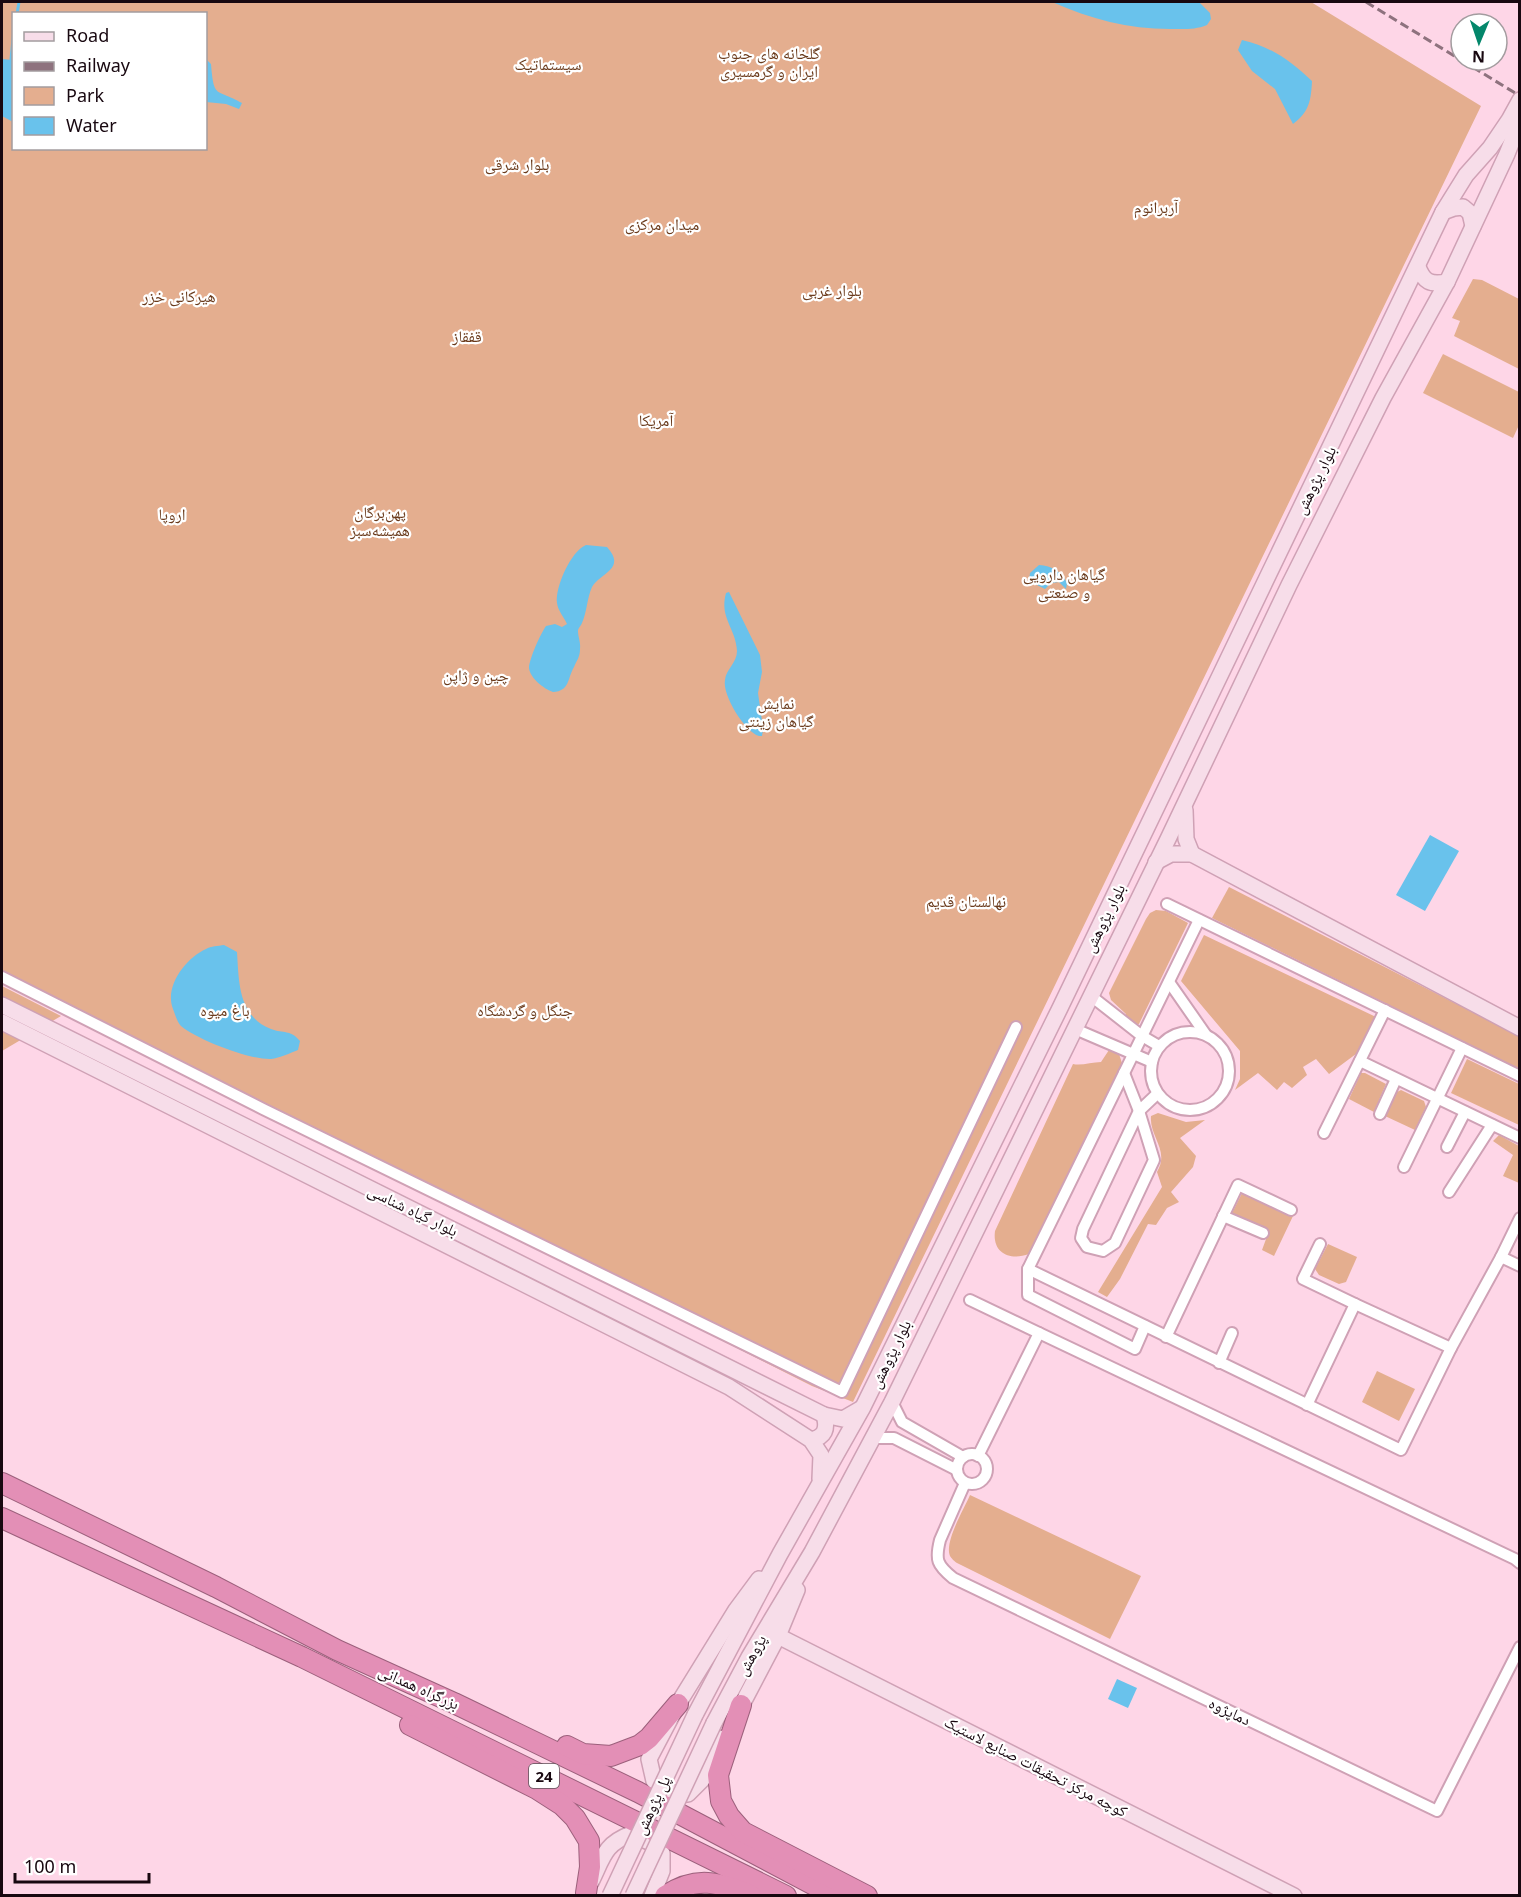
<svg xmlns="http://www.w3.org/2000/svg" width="1521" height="1897" font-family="'Noto Sans','Noto Naskh Arabic',sans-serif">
	<rect width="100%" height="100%" fill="#fed6e7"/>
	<g fill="#e4ae8f" fill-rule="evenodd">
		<path d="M2,2H1311L1481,106L853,1402L812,1386L2,978ZM14,14H206V148H14Z"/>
		<polygon points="1473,279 1482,280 1519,299 1519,369 1454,336 1460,321 1452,318"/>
		<polygon points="1443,354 1519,392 1519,425 1513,438 1423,393"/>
		<polygon points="1229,887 1519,1036 1519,1069 1212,918"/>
		<polygon points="1156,910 1166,911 1188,923 1139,1024 1135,1026 1124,1019 1126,1014 1111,1000 1109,993 1146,919 1150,913"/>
		<polygon points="1204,935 1376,1017 1360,1051 1329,1074 1316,1059 1303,1067 1307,1075 1292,1088 1284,1082 1277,1090 1258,1073 1235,1090 1240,1079 1240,1051 1181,981"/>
		<polygon points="2,986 61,1016 2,1051"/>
		<path d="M1109,1050L1119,1054L1122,1063L1036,1241L1029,1254C1010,1261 992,1253 995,1231L1073,1064C1081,1066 1092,1062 1101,1062Z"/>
		<polygon points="1467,1059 1519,1084 1519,1125 1451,1093"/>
		<polygon points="1361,1073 1365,1073 1386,1084 1374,1112 1349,1099"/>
		<polygon points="1401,1090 1424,1101 1426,1107 1415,1130 1385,1116 1397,1092"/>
		<path d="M1158,1113L1186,1122L1205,1120L1180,1138L1196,1156L1193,1167L1171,1192L1179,1202L1167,1208L1156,1225L1148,1224L1120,1279L1107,1297L1098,1292L1162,1187L1157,1172C1170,1150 1149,1137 1151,1116Z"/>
		<polygon points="1499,1135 1519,1146 1519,1183 1503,1176 1513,1155 1493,1141"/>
		<polygon points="1242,1193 1293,1216 1274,1256 1262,1250 1269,1231 1232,1213"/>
		<polygon points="1328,1244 1357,1257 1346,1282 1339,1284 1319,1275 1315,1269"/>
		<polygon points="1377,1371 1415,1389 1399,1421 1362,1402"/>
		<path d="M970,1495L1141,1576L1110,1639L957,1563C955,1562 951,1558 950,1556C944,1542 964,1509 970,1495Z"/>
	</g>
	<g fill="#69c2ec">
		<path d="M1052,2H1199L1210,13L1211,19L1207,25C1195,30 1183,29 1170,29C1128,29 1091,19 1052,2Z"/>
		<path d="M1242,40C1272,47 1289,60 1312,81C1311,101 1309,112 1293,124L1275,89L1252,71L1238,50Z"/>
		<polygon points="2,59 13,60 13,122 2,116"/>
		<path d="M206,59L211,64C214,100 216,88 242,103L239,109L226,104L206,102Z"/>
		<path d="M586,545L607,547C627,569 600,573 592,587C587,598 587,612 582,623C581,626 578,628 578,631C578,637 581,643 580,649C580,657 577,660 574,667C567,679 570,691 553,692C544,689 530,678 529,668C529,659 541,633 546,626L555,624L562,627L567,624C564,617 558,611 557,603C555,587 571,551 586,545Z"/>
		<path d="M1039,565C1052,566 1061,571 1067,583L1066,589L1059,582L1051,583L1045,589L1029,581L1030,573Z"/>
		<path d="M729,592L760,655L762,672L758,693L762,721L758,724L763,730L762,736H759C745,732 722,695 725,680C726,669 737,663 737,651C736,628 719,618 726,593Z"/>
		<polygon points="1430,835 1459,851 1425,911 1396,895"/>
		<path d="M224,945L237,952C239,982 238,1016 271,1029C284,1034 290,1029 300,1041L298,1050C290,1053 280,1058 271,1059C250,1060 198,1040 181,1026C177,1022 175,1014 173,1009C164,986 186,958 206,949C211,946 218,946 224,945Z"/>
		<polygon points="1117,1679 1137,1688 1128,1708 1108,1699"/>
	</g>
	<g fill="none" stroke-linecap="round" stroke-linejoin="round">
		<g stroke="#69c2ec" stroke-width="3">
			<polyline points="17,14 19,2"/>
			<polyline points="11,59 14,30"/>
		</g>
		<g stroke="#cfa1b5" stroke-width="14">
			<g id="street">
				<polyline points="1167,904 1520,1076"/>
				<polyline points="1199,920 1028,1269 1401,1450 1451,1348 1501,1257 1520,1266"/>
				<polyline points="2,977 263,1109 842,1392 1016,1027"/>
				<polyline points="1169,982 1206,1035"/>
				<polyline points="1091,996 1142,1036 1159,1046"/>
				<polyline points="1075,1029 1152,1062"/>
				<circle cx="1190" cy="1071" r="39"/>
				<polyline points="1360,1061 1520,1138"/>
				<polyline points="1124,1073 1139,1111 1157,1094"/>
				<polygon points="1139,1111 1154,1160 1115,1243 1103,1251 1087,1247 1081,1238 1083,1229"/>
				<polyline points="1380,1114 1396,1079"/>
				<polyline points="1324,1133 1385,1010"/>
				<polyline points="1447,1147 1465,1112"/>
				<polyline points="1404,1167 1462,1048"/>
				<polyline points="1449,1192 1492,1125"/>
				<polyline points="1223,1216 1263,1233"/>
				<polyline points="1501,1257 1520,1218"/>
				<polyline points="1028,1269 1028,1295 1135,1349 1145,1326"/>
				<polyline points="970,1300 1039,1333"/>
				<polyline points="1355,1304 1451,1348"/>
				<polyline points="1166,1337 1238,1185 1291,1210"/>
				<polyline points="1219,1363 1232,1333"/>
				<polyline points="892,1402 902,1422 963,1457"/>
				<polyline points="1307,1405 1355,1304 1303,1279 1320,1244"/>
				<polyline points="874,1438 894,1438 957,1470"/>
				<circle cx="972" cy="1469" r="15"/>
				<polyline points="978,1456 1039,1333 1515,1559 1520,1563"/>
				<path d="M965,1483L940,1540C935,1560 937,1565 953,1578L1437,1811L1520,1647"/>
			</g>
		</g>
		<g stroke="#cfa1b5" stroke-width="18">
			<g id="secondary">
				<polyline points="1443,212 1454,208 1463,207 1470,213 1473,226"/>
				<path d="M1418,267C1424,282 1430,285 1447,282"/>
				<polyline points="1185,810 1186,839 1192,854"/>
				<polyline points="1156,862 1171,854 1192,854 1520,1028"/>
				<polyline points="2,1005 824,1415 843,1419 862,1408"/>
				<polyline points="2,1022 729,1387 811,1440 821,1455 820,1479"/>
				<path d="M811,1440C825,1437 828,1429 824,1415"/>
				<polyline points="778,1636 1294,1896"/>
				<polyline points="737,1714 778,1636 797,1590"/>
				<polyline points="695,1715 780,1554 863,1407 1060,1008 1443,212 1466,175 1490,148 1509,120 1520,100"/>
				<polyline points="714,1723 749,1657 812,1552 892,1402 1168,839 1289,585 1383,398 1447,282 1507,154 1520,121"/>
				<polyline points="723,1738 702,1780 688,1794 674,1794 654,1781 649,1759 678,1704 736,1610 759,1579"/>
				<path d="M591,1882C603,1858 604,1844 631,1834L651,1843L662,1853V1871L652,1896"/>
			</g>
		</g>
		<g stroke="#9c607c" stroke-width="22">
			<g id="highway">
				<polyline points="2,1483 216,1587 337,1650 454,1703 638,1792 835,1896"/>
				<polyline points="2,1518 302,1657 786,1896"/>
				<polyline points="741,1705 718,1775 721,1801 729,1816 743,1832 867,1896"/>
				<polyline points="410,1725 537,1789 562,1805 575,1818 589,1841 590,1867 586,1893"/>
				<polyline points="567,1746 583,1754 611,1756 640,1745 649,1738 678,1704"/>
				<path d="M665,1896C697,1875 718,1882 752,1896"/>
			</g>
		</g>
		<use href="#street" stroke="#fff" stroke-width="10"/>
		<use href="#secondary" stroke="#f7dde9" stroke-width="15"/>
		<use href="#highway" stroke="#e38fb6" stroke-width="20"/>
		<g stroke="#8e727e" stroke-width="3" stroke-dasharray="9 4.5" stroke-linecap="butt">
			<polyline points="1366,2 1461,60"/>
			<polyline points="1461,60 1520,96"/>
		</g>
		<g stroke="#cfa1b5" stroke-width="18" stroke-linecap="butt">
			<g id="secondary-bridge">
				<polyline points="610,1896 695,1715"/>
				<polyline points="633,1896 714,1723"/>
			</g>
		</g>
		<use href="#secondary-bridge" stroke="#f7dde9" stroke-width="15"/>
	</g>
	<g text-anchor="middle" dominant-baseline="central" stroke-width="4.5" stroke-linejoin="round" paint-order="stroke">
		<rect fill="#fff" stroke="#5d5258" stroke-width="1.5" x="529" y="1764" width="30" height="24" rx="4.5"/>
		<g font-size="15" font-weight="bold" fill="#180810">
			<text x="544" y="1776">24</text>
		</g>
		<g font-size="16" fill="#6a3a1b" stroke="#fff">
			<text x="769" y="53">گلخانه های جنوب<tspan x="769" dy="18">ایران و گرمسیری</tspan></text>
			<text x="548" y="64">سیستماتیک</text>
			<text x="517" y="164">بلوار شرقی</text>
			<text x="1156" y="207">آربرانوم</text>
			<text x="662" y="224">میدان مرکزی</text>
			<text x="832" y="290">بلوار غربی</text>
			<text x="179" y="296">هیرکانی خزر</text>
			<text x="467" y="336">قفقاز</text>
			<text x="656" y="420">آمریکا</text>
			<text x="380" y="512">پهن‌برگان<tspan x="380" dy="18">همیشه‌سبز</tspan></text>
			<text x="172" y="514">اروپا</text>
			<text x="1064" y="574">گیاهان دارویی<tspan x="1064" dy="18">و صنعتی</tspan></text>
			<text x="476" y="675">چین و ژاپن</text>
			<text x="776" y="703">نمایش<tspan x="776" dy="18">گیاهان زینتی</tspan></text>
			<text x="966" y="901">نهالستان قدیم</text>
			<text x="225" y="1010">باغ میوه</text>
			<text x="525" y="1010">جنگل و گردشگاه</text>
		</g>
		<g font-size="16" fill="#180810" stroke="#fff">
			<text transform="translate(1315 480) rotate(-64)">بلوار پژوهش</text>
			<text transform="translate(1104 918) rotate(-64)">بلوار پژوهش</text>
			<text transform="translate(413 1210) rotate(26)">بلوار گیاه شناسی</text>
			<text transform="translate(890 1354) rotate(-64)">بلوار پژوهش</text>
			<text transform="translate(751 1655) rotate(-61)">پژوهش</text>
			<text transform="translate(419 1687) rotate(24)">بزرگراه همدانی</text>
			<text transform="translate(1230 1711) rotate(26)">دماپژوه</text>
			<text transform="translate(1036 1766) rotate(27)">کوچه مرکز تحقیقات صنایع لاستیک</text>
			<text transform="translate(652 1805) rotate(-65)">پل پژوهش</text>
		</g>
	</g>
	<rect width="1521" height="1897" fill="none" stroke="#180810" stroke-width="6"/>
	<rect x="12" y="12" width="195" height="138" fill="#ffffff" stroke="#a39c9f" stroke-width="1.5"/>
	<rect x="24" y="32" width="30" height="9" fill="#f7dde9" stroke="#a39c9f" stroke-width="1.5"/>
	<text x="66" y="42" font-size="18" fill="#180810">Road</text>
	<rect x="24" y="62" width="30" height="9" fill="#8e727e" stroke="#a39c9f" stroke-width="1.5"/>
	<text x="66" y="72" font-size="18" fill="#180810">Railway</text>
	<rect x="24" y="87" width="30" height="18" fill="#e4ae8f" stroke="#a39c9f" stroke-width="1.5"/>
	<text x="66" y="102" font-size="18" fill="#180810">Park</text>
	<rect x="24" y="117" width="30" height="18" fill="#69c2ec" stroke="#a39c9f" stroke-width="1.5"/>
	<text x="66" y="132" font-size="18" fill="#180810">Water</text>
	<g transform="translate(1479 42) rotate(182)"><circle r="28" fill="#ffffff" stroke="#a39c9f" stroke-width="1.5"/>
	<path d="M0-4.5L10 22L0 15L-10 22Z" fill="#04876b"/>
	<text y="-9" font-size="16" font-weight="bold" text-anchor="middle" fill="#180810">N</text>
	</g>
	<path d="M15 1873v9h134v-9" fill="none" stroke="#180810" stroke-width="3"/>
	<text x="24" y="1873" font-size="18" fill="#180810" stroke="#ffffff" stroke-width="4.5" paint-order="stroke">100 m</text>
</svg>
